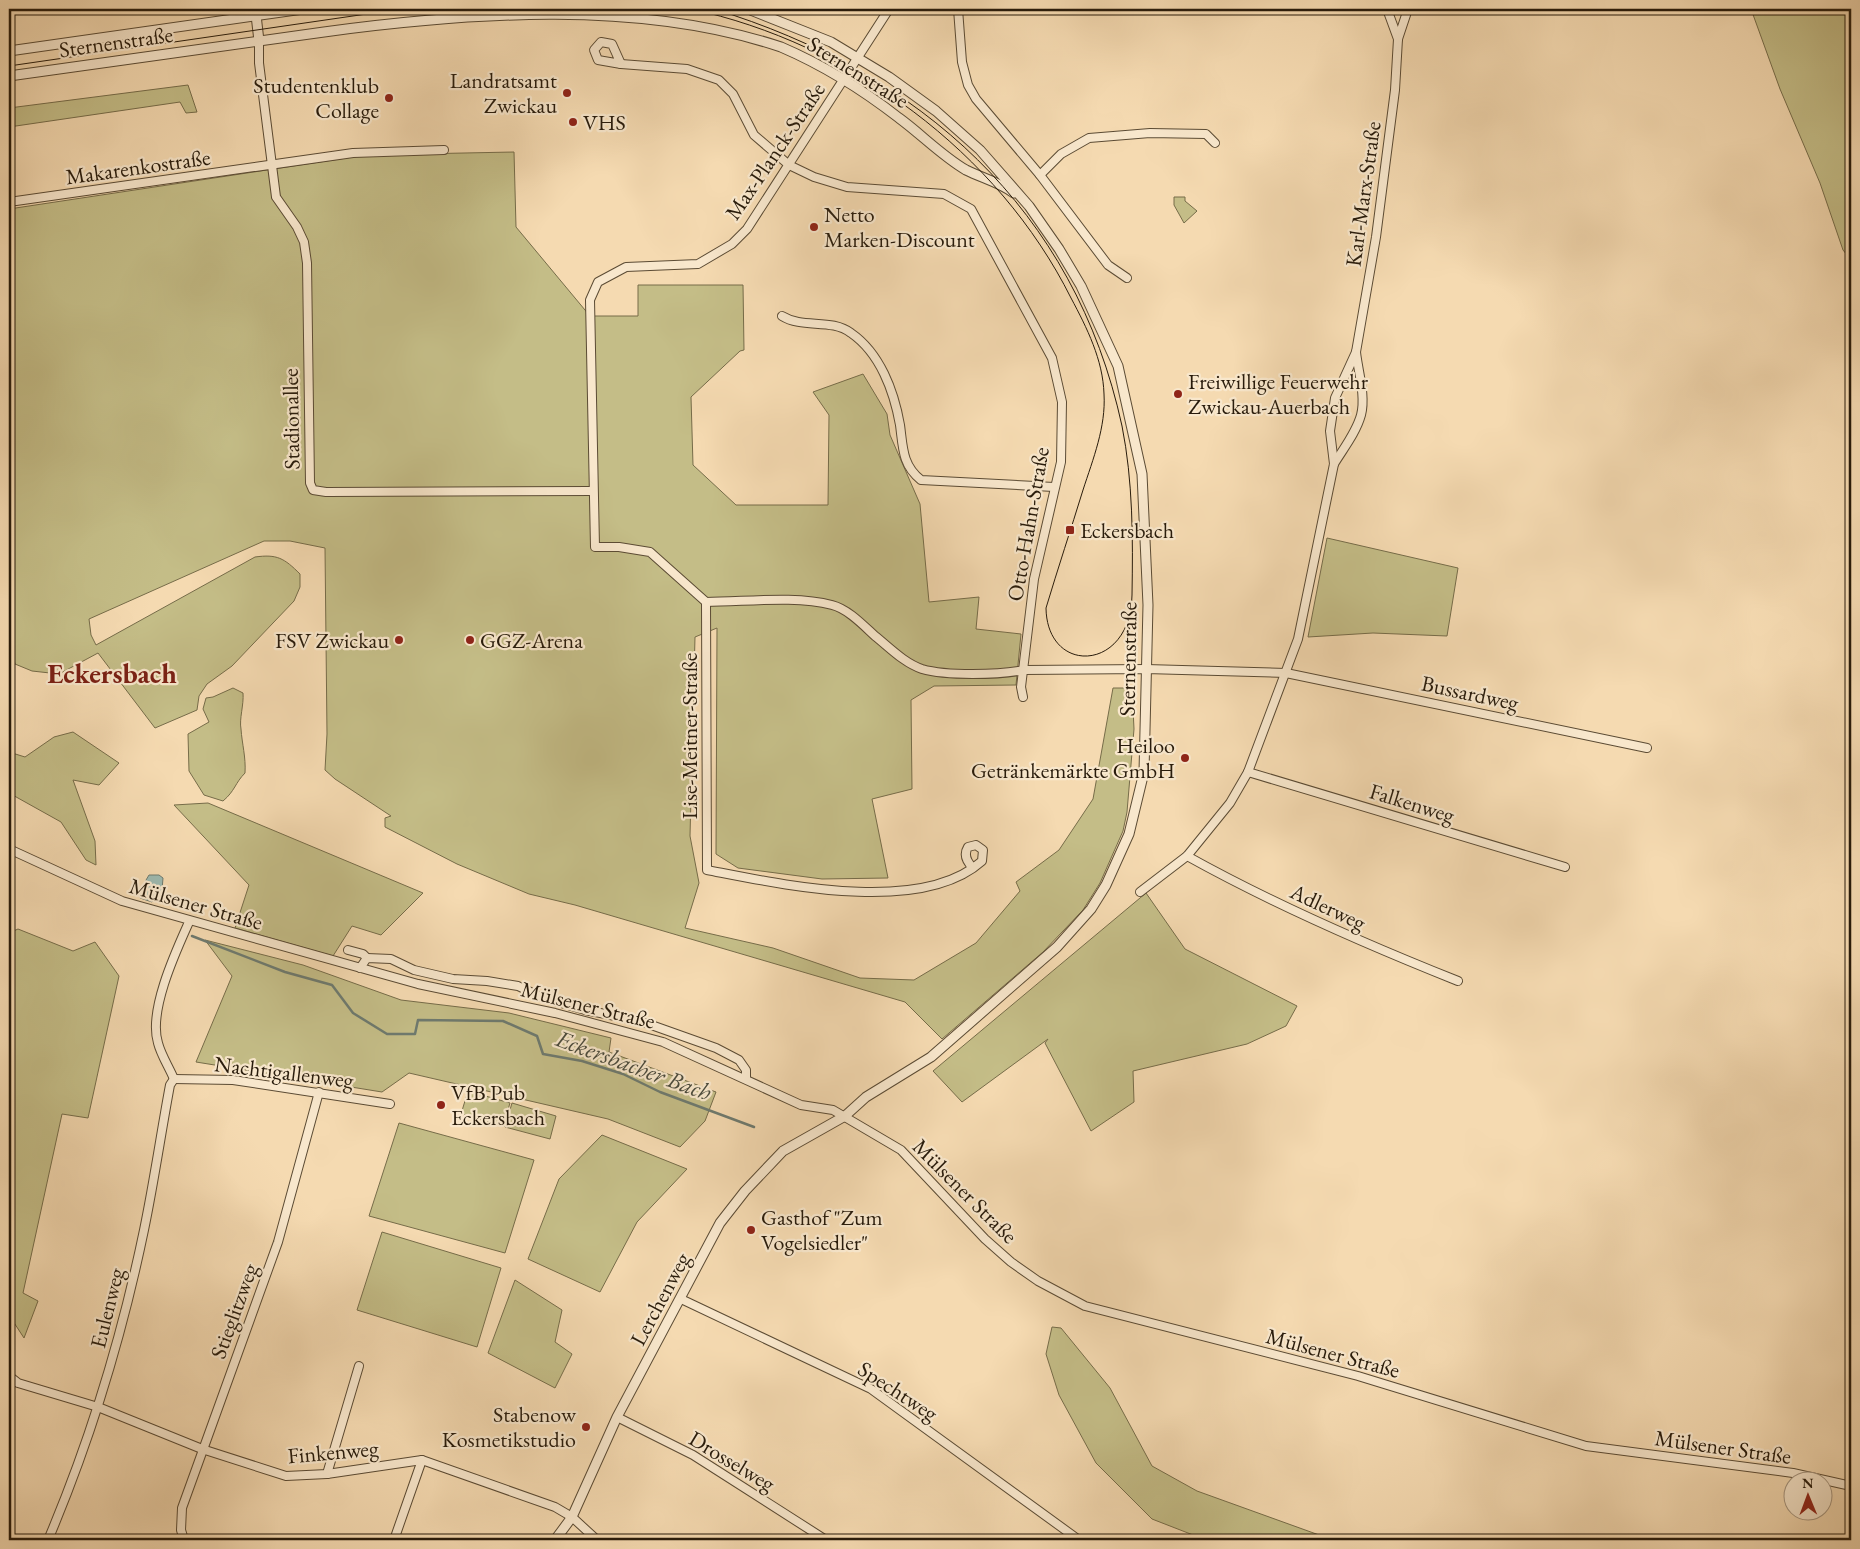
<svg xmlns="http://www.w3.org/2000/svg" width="1860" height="1549" font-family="'EB Garamond',serif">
	<rect width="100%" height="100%" fill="#f5dab1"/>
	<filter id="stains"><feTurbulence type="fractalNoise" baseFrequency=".004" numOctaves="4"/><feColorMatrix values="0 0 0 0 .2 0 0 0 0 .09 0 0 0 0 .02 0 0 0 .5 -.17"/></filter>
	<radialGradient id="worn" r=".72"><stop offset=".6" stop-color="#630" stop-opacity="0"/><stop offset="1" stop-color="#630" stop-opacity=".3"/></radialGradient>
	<g fill="#c4bd87" stroke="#766c49">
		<polygon points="1751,9 1851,9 1851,260 1843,250 1820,183 1780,89"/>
		<polygon points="188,85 197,112 186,113 180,102 9,127 9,108"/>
		<path d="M514,152L516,227L590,316H638V285H743L744,350L740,351L691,397L693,465L736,505H828L829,415L813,392L863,374L887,414L890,435L920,504L929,602L979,597L976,629L1021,634L1016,685L934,686L911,700L912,789L872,799L888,878L822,879L738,868L716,854L717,628L695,637L690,836L699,883L685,928L773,948L860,978L914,980L976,943L1020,891L1016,882L1059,850L1093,799L1113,688H1132L1134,729L1127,812L1123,831L1100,883L1083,910L1043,952L942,1039L905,1002L575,905L529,894L457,864L385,827V818L391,816L335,779L325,770L327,734L325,548L290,541H264L89,619L91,635L96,645L255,557C277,554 284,558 300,574V587L294,601L232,666L207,684L199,696L197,710L155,728L98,653L59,674L32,671L15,664L9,638V209L366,155Z"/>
		<polygon points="1174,197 1185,197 1185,201 1197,211 1184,223 1174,205"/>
		<polygon points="1327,538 1458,568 1447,636 1373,633 1308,637"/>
		<path d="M233,688L243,693C244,705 239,719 241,729C242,744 246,757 245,773C235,783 235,791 223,801L204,795L189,771L188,734L209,722L203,709L206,698L213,697Z"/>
		<polygon points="73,732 119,763 99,785 73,780 95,841 96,865 86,860 61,822 9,793 9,752 25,757 54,737"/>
		<polygon points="208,803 423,893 381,935 352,926 333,956 235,928 249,885 174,805"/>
		<polygon points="1146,893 1185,949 1297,1006 1286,1026 1247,1044 1133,1071 1134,1102 1091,1131 1045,1043 1048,1039 962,1102 933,1071"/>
		<polygon points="18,929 73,951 95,942 119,976 88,1118 62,1114 23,1293 38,1301 24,1338 9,1315 9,933"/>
		<polygon points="205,940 303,965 401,1000 509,1013 611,1038 609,1052 716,1092 705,1121 680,1147 608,1119 409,1073 382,1092 196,1062 232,976"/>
		<polygon points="468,1091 510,1103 503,1126 461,1114"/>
		<polygon points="512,1103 556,1116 550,1139 505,1127"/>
		<polygon points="399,1123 534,1160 505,1253 369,1216"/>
		<polygon points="602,1135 687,1169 637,1222 600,1292 528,1259 559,1179"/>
		<polygon points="382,1232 501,1268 477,1347 357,1310"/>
		<polygon points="515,1280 562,1310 555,1342 572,1354 555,1388 488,1353"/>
		<polygon points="1052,1327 1061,1328 1110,1388 1152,1466 1197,1491 1333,1540 1206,1540 1152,1519 1096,1463 1059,1395 1046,1354"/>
	</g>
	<polygon fill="#9dbab1" stroke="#6e7a6f" points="149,875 159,875 163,878 162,890 152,902 140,898 139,892"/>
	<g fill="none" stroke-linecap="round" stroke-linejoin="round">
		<g stroke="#6e7a6f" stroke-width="2.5">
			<polyline points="1844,9 1851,21"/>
			<polyline points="192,936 285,972 332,985 353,1013 387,1034 415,1034 418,1020 503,1021 537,1036 543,1054 582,1061 623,1074 660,1092 754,1127"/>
		</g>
		<g stroke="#5b4b34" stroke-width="10">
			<g id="minor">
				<path d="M889,9L747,229L732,244L698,264L626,267L598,282L590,300L595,547H619L650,552L706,602C745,602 795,595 832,605C848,609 863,625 875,636C889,647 904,663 922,669C946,676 999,675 1024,670L1146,669L1286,673L1647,748"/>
				<polyline points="958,9 962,62 968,85 976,99 1040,175 1108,265 1127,278"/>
				<polyline points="1387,9 1398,39"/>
				<polyline points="259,41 259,63 276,197 297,227 304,242 307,263 310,483 313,490 326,492 593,491"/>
				<polygon points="601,42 612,44 621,64 598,60 594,50"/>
				<polyline points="621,64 687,69 719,80 733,94 754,135 789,165 814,177 847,187 944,194 971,209 1052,358 1062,402 1061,462 1034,579 1021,687 1023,697"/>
				<polyline points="1040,175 1061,154 1089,138 1150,133 1206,134 1215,143"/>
				<polyline points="9,202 353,153 444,150"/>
				<path d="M782,316C803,329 831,318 851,333C880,353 894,391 900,425C903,447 902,465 921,480L1054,487"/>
				<path d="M1334,464C1343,449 1356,433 1361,415C1366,396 1358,371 1356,352"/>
				<path d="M706,602L707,870C780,884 921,916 982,861L983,850L976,845L968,847C963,855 967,862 973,868"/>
				<polyline points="1248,772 1565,867"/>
				<polyline points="9,849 122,901 418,984 555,1013 663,1042 801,1105 833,1110 901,1150 985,1239 1011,1262 1038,1281 1085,1306 1358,1376 1586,1446 1793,1473 1851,1486"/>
				<path d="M1187,856C1275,905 1365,944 1458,981"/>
				<polyline points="1140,892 1187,856 1230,803 1248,772 1298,639 1334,464 1330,431 1335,398 1356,352 1376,237 1395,90 1398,39 1408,9"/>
				<polyline points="348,950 363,954 367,958"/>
				<polyline points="360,968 367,958 391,959 414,970 453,979 487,981 518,986 541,997 585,1010 640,1021 716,1048 739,1060 746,1070 746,1079"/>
				<polyline points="174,1079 233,1080 390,1104"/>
				<path d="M174,1079C169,1067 161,1055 158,1043C148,1011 176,951 189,922"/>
				<polyline points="681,1299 871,1389 1079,1540"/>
				<polyline points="9,1376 18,1383 98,1407 202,1449 286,1476 327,1474 422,1460 555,1507 572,1517 597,1540"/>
				<polyline points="617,1417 693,1455 826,1540"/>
				<polyline points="327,1474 359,1366"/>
				<path d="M48,1540C90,1441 122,1336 144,1230C154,1182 161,1133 170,1085L174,1079"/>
				<polyline points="184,1540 181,1530 182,1508 278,1242 319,1092"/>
				<polyline points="394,1540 422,1460"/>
			</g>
		</g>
		<g stroke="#5b4b34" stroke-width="11">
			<g id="tertiary">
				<polyline points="256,15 259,41"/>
				<polyline points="9,51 303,9"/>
				<path d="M9,76C114,61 219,47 324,32C471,12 640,0 781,47C823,65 863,90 899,118C921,134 942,156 966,170C982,178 999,182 1014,193"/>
				<polyline points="555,1540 572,1517 617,1417 720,1223 745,1191 783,1151 845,1116 866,1097 931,1057 1057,947 1091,909 1106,885 1129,834 1144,772 1148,605 1142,474 1118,366 1081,286 1059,249 1029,206 980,150 936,111 889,77 831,42 748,9"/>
			</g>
		</g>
		<use href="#minor" stroke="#f8e7cc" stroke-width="8"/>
		<use href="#tertiary" stroke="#f8e7cc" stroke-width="9"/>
		<g stroke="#281b0b" stroke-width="1">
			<path d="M691,9C850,43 998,152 1071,298C1087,328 1103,360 1104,394C1106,427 1093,459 1083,490C1071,529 1058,568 1046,608C1047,676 1131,672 1132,595C1133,539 1133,481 1122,426C1075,209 920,72 714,9"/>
			<polyline points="9,66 401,9"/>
		</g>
	</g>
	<g fill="#8f2418" stroke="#f8e7cc" stroke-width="2">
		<circle cx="567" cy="93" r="5"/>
		<circle cx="389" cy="98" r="5"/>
		<circle cx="573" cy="122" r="5"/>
		<circle cx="814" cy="227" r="5"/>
		<circle cx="1178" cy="394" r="5"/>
		<rect x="1065" y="525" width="10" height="10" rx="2.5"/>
		<circle cx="399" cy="640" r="5"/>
		<circle cx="470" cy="640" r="5"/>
		<circle cx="1185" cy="758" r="5"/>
		<circle cx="441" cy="1105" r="5"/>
		<circle cx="751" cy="1230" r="5"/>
		<circle cx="586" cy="1427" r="5"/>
	</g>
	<g text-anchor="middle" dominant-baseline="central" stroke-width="4.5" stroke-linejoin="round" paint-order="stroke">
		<g font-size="22" fill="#281b0b" stroke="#f8e7cc">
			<text transform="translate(116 42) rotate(-8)">Sternenstraße</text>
			<text transform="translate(858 72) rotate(32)">Sternenstraße</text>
			<text transform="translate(775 151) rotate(-56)">Max-Planck-Straße</text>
			<text transform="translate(138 167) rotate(-8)">Makarenkostraße</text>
			<text transform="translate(1363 194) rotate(-82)">Karl-Marx-Straße</text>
			<text transform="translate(291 419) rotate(-91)">Stadionallee</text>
			<text transform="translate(1028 524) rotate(-80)">Otto-Hahn-Straße</text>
			<text transform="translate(1128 659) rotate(-89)">Sternenstraße</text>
			<text transform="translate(1470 693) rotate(12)">Bussardweg</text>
			<text transform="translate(689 736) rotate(-90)">Lise-Meitner-Straße</text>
			<text transform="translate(1412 803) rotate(17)">Falkenweg</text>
			<text transform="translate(196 904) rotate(16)">Mülsener Straße</text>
			<text transform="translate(1328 907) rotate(25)">Adlerweg</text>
			<text transform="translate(588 1005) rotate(14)">Mülsener Straße</text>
			<text transform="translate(284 1072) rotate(7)">Nachtigallenweg</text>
			<text transform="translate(965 1191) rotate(45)">Mülsener Straße</text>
			<text transform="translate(660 1299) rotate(-62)">Lerchenweg</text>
			<text transform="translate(107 1308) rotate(-76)">Eulenweg</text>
			<text transform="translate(234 1311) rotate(-70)">Stieglitzweg</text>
			<text transform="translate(1333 1353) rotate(15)">Mülsener Straße</text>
			<text transform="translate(898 1391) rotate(33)">Spechtweg</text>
			<text transform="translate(1723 1447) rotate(8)">Mülsener Straße</text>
			<text transform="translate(333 1452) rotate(-5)">Finkenweg</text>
			<text transform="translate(732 1461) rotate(31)">Drosselweg</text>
		</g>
		<g font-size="22" fill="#281b0b" stroke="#f8e7cc" text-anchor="start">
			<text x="557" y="80" text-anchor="end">Landratsamt<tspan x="557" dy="25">Zwickau</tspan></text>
			<text x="379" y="85" text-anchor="end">Studentenklub<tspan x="379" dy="25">Collage</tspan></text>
			<text x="583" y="122">VHS</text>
			<text x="824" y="214">Netto<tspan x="824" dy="25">Marken-Discount</tspan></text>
			<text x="1188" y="381">Freiwillige Feuerwehr<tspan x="1188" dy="25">Zwickau-Auerbach</tspan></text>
			<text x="1080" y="530">Eckersbach</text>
			<text x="389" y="640" text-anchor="end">FSV Zwickau</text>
			<text x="480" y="640">GGZ-Arena</text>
			<text x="1175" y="745" text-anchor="end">Heiloo<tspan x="1175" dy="25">Getränkemärkte GmbH</tspan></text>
			<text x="451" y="1092">VfB Pub<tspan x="451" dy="25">Eckersbach</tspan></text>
			<text x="761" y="1217">Gasthof "Zum<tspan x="761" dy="25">Vogelsiedler"</tspan></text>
			<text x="576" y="1414" text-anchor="end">Stabenow<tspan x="576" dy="25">Kosmetikstudio</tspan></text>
		</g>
		<g font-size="24" font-style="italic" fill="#4b4b3d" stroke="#f8e7cc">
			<text transform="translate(634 1065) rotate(20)">Eckersbacher Bach</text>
		</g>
		<g font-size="28" font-weight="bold" fill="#7a1f14" stroke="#f8e7cc">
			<text x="112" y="673">Eckersbach</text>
		</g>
	</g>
	<rect width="1860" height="1549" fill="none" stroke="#f5dab1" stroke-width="30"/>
	<rect x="10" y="10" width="1840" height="1529" fill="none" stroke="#281b0b" stroke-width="2.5"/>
	<rect x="15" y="15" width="1830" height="1519" fill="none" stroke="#281b0b"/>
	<g transform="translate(1808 1496) rotate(359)"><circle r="24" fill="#f8e7cc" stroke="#a5957f"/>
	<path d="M0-4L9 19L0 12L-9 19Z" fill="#8f2418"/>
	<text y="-8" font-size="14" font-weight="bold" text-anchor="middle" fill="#281b0b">N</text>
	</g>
	<rect width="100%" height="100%" filter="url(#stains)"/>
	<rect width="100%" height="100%" fill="url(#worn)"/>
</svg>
